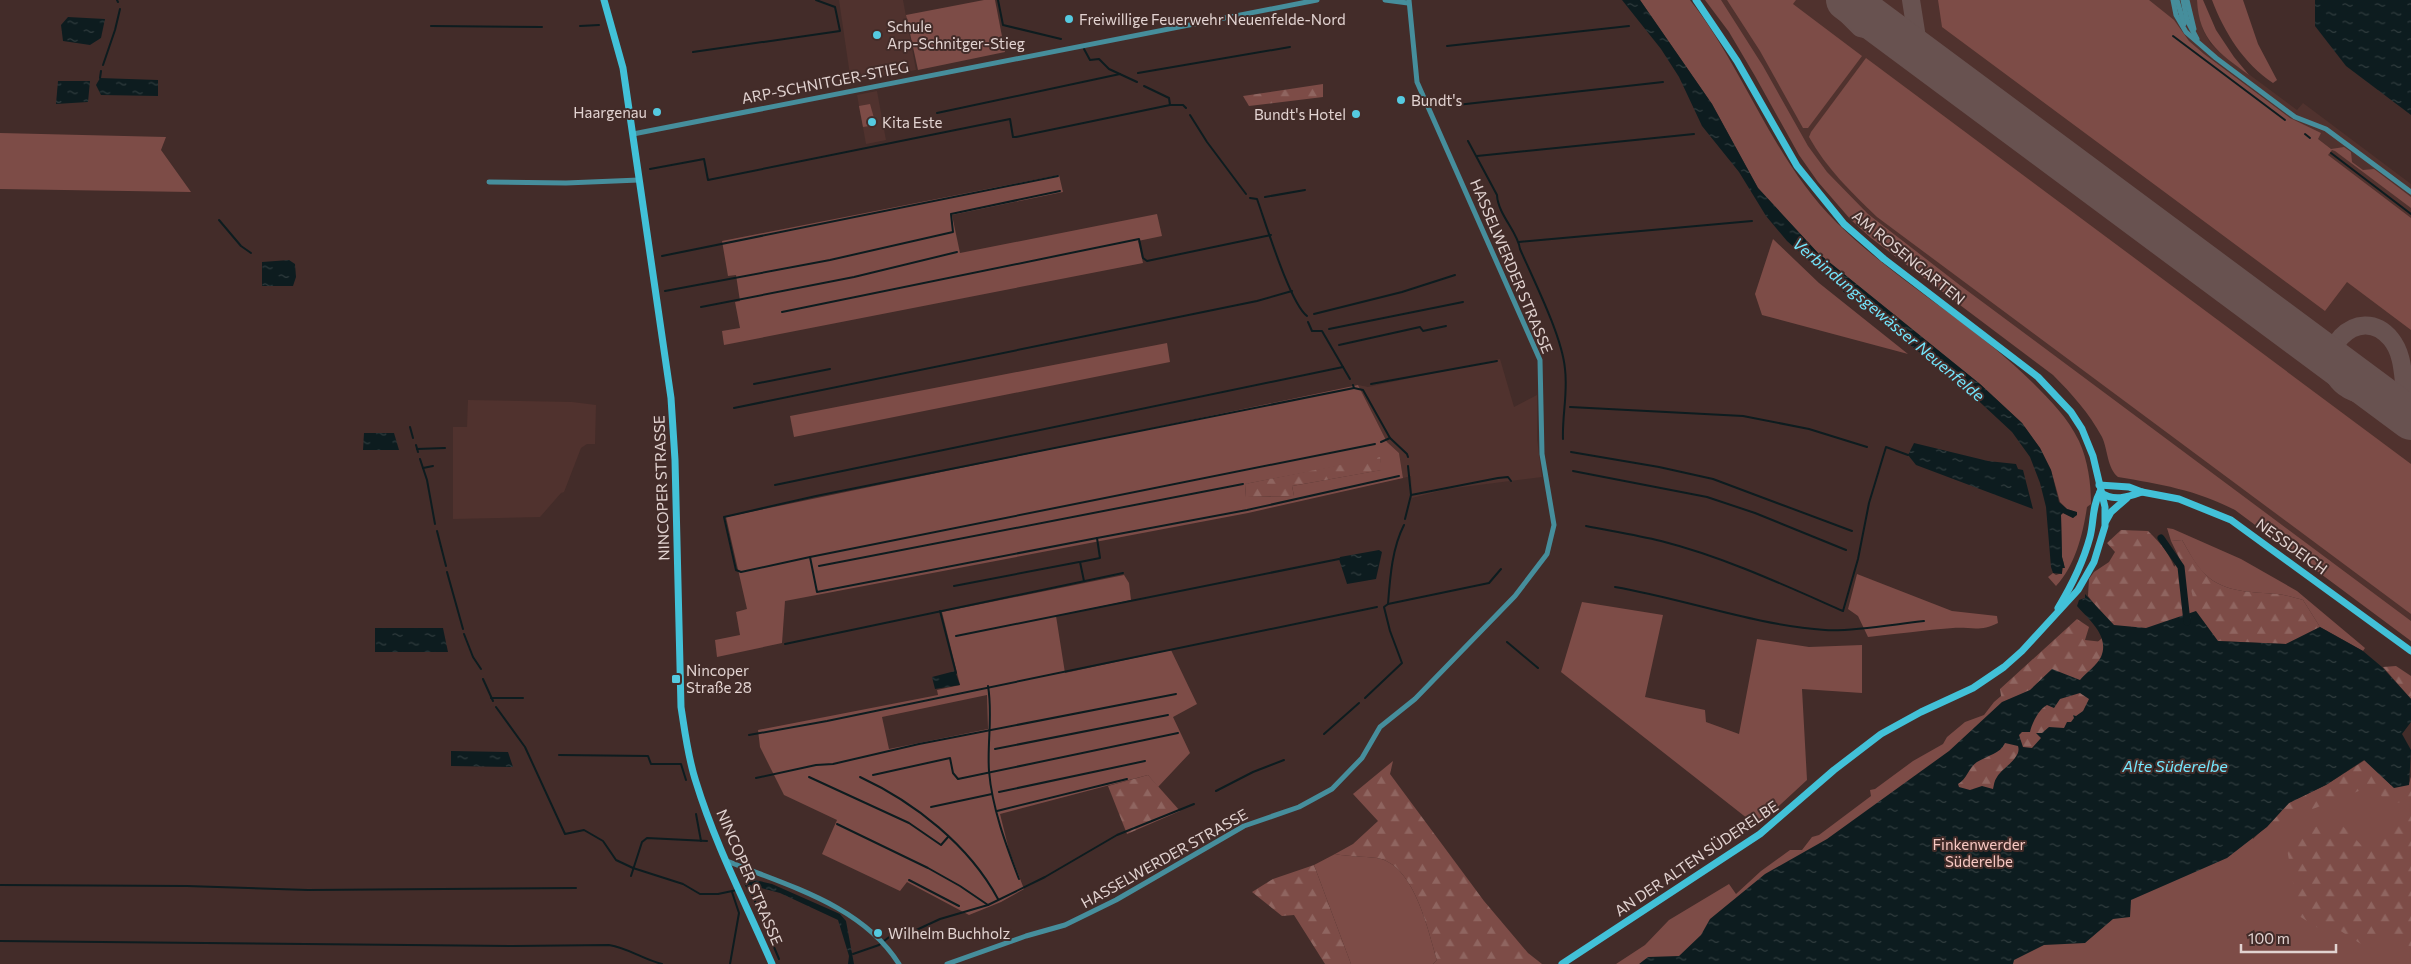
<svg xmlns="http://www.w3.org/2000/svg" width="2411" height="964" font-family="Commissioner,sans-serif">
	<defs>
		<pattern id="forest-firs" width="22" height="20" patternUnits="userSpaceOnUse" patternTransform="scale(1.25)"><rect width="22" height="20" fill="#7d4c47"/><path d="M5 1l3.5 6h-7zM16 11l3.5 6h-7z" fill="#8f6560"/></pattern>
		<pattern id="water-ripples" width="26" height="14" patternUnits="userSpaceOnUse" patternTransform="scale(1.25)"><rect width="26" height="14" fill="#0d1c1f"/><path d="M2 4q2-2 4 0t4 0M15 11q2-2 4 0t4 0" fill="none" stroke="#303c3e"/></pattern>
	</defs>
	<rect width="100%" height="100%" fill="#432c29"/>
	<g fill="#50322e">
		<polygon points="839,0 903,0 916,70 851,82"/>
		<polygon points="1713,0 2197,0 2203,30 2211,44 2223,55 2297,110 2303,103 2411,184 2411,625 1880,230 1830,181"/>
		<polygon points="877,91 886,140 866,144 857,95"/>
		<polygon points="1500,359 1514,407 1537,395 1537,439 1542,477 1447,489 1412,498 1411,476 1403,478 1399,453 1387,442 1358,385 1368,387"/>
		<polygon points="468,400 572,402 596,405 595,444 587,444 581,448 564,492 561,493 540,517 453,519 453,427 467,427"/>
	</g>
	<g fill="#7d4c47" fill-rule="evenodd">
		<polygon points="984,0 995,0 1005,52 918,70 906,15"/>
		<path d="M1640,0H1690C1745,70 1773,160 1837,223C1897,282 1973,323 2033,383C2051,401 2068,418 2079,441C2088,461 2091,483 2091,504L2087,507C2083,534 2075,566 2056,586L2048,577L2053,573L2056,575L2062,573L2064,564L2062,557L2061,514L2063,513L2073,518L2076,512L2067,509L2060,502L2051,470L2040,448L2022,423L1980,384L1818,253L1758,188L1712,104Z"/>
		<path d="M1705,0H1721L1763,66L1808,146L1827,172L1868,214L1961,286L2411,621V641L2235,510C2197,490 2159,484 2118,477C2107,468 2108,450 2102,437C2089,413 2072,394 2053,375L1871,238L1851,220L1818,182L1799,155L1755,76L1729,32Z"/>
		<polygon points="1727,0 1796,0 1793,4 1862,56 1808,128 1803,128 1760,51"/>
		<polygon points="1938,0 2149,0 2174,20 2189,41 2204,54 2290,118 2321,133 2318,139 2331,149 2344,147 2351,152 2352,162 2363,170 2374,169 2411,197 2411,208 2335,151 2332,150 2328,155 2411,218 2411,330 2347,282 2325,311 1942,27"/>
		<path d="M2197,0H2203L2216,30L2234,57L2249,75C2219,53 2199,40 2197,0Z"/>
		<path d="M2212,0H2243L2258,44L2277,80L2273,83C2244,64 2224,32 2212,0Z"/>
		<path d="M1866,58L2411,464V614L1877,217C1852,193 1826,168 1809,137L1811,132Z"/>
		<polygon points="870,104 876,125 863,127 859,106"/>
		<polygon points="0,133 166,137 161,150 191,192 0,189"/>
		<polygon points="1059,175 1063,192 952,215 960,253 1157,214 1162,236 1138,241 1143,263 724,345 722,331 740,328 735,302 740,301 736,275 728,276 722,241"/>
		<polygon points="1773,239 1819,283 1908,354 1762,315 1755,294"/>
		<polygon points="1167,343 1170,362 794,437 790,416"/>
		<path d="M1358,385L1387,442L1399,453L1403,478L1248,513L785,601L782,643L717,657L715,640L740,635L736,612L747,609L726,517ZM1380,458L1381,470L1292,486L1294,496L1246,497L1245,484Z"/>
		<path d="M2167,528L2173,529L2241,559L2297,591L2365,648L2363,651L2320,627L2303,600C2295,598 2286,595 2277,594C2253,592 2225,593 2206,575C2196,566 2189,552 2182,540L2171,541Z"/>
		<polygon points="2187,550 2253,839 2289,803 2326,785 2409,785 2411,777 2411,964 1616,964 1645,945 1669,920 1729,884 1736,894 1761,871 1790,850 1802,850 1812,837 1819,835 1871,796 1870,790 1875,789 1913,761 1943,744 1947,737 1965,722 1984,715 1994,702 2008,690 2083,655 2157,589"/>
		<path d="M1857,574L1952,611L1997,616L1998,623C1980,632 1972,627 1953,628C1925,630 1897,634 1868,637L1858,616L1848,609Z"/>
		<path d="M1124,575L1129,583L1131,600L1056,616L1065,673L1171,650L1197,704L1173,717L1190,753L1158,787L1148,775L1000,814L1009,850L1024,889L1001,902L969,915L907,882L900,891L822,854L837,820L784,795L760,747L758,730L938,695L937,690L960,685L942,612ZM987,695L988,729L889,749L882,717Z"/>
		<polygon points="1582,602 1663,615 1645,697 1705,710 1706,722 1739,734 1757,639 1809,647 1862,645 1862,693 1802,689 1807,780 1757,826 1561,672"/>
		<path d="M1335,854C1350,857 1363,856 1377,858C1414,864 1428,930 1437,960L1433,964H1351L1314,865Z"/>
	</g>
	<g fill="url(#forest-firs)">
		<polygon points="1323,84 1323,97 1249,106 1243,96"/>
		<polygon points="1380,457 1382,470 1292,486 1294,496 1246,497 1245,484"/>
		<path d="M2121,530L2148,531C2178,559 2179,578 2184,616C2164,622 2135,636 2114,626C2104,621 2095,604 2088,596L2089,579L2094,572L2109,562L2115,552L2107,543Z"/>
		<path d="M2182,540C2189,552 2196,565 2206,575C2225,593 2253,592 2277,594C2286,595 2295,598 2303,600L2320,627L2286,644L2217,641L2196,611L2188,576L2171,541Z"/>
		<polygon points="2077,619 2089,627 2085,640 2103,642 2101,657 2079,680 2052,669 2030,690 2002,702 2000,689"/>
		<polygon points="2396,666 2411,676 2411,699 2383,667"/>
		<path d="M2080,693L2089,698C2083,714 2071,715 2064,728L2049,727L2042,733H2037L2041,738L2032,748L2023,747L2019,735L2030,730L2035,722L2037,713L2047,705L2054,708L2060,699Z"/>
		<path d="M2005,742L2018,746C2022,758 2003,767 1997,777C1994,781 1994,785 1993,789C1983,788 1968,793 1959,787L1958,784C1967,779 1969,768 1976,763C1987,756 1999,754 2005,742Z"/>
		<polygon points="2365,760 2394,788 2409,785 2411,777 2411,802 2386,803 2374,785 2267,827 2289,803 2326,785"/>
		<path d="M1393,761L1390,774L1484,901L1528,953L1542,964H1433L1437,960C1428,930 1414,864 1377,858C1363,856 1350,857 1335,854L1353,844L1378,821L1353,794Z"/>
		<polygon points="1148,775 1180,811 1127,834 1108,786"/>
		<polygon points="2411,803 2411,947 2390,935 2361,944 2339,930 2318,928 2299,916 2287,849 2305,829 2339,822 2364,848"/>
		<polygon points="1314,865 1351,964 1325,964 1294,915 1282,916 1252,892 1273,879"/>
	</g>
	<g fill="url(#water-ripples)" fill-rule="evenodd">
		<polygon points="1622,0 1640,0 1712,104 1758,188 1818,253 1980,384 2022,423 2040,448 2051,470 2059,502 2067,509 2077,512 2077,515 2073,518 2063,513 2061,515 2062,557 2065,568 2062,568 2062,574 2053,573 2051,567 2046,507 2040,483 2030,457 2012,432 1969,392 1846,294 1787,241 1766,216 1739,172 1702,126 1679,77 1661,49"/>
		<polygon points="2315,0 2411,0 2411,115 2346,66 2315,26"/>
		<polygon points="68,17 105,19 101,38 90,45 63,41 61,25"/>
		<polygon points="100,78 158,80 158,96 101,95 96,85"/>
		<polygon points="58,81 90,81 88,102 56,104"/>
		<polygon points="289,260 295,264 296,277 293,286 262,286 262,262"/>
		<polygon points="364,433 394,433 399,450 363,450"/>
		<polygon points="1914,443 1988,461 2016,464 2018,469 2023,470 2033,509 1916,465 1908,455"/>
		<polygon points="1379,550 1382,552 1376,579 1347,584 1339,559 1340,557"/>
		<path d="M2085,594L2114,625L2146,628L2196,611L2218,641L2286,644L2320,627L2363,651L2382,667L2411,699V722L2402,734L2411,750L2409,785L2394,788L2364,760L2326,785L2289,803L2267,827L2227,858L2131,900L2130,917L2113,919L2085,943L2044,945L2014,960L2013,964H1639L1648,957L1679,956L1701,935L1710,919L1765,874L1827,839L1949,751L2002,702L2030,690L2052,669L2080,680C2086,673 2097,665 2101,657C2110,636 2089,620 2077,606L2079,600L2085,598ZM2080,693L2089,699L2083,711L2076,716L2073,715L2074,718L2071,722H2067L2064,728L2049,727L2042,733H2036L2041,738L2032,748L2023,747L2019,735L2022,732H2030C2032,723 2039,709 2047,705L2054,708L2060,699ZM2005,743L2018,746C2022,758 2003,767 1997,777C1994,781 1994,785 1993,789L1982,786L1970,790L1959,787L1958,784C1967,779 1969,767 1977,762C1988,755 2000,754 2005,743Z"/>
		<polygon points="375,628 443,628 448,652 375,652"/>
		<polygon points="955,671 960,685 935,689 932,677"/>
		<polygon points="451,751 508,752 513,767 451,766"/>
		<polygon points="755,880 772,884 840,914 846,921 854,964 848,964 849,956 838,920 780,893 757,887 747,890 744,883"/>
	</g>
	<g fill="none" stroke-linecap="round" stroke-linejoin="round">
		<g stroke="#0d1c1f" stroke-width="2">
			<polyline points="117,0 118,2"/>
			<polyline points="998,0 1003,25 1061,39"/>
			<polyline points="431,26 542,27"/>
			<polyline points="580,26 599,25"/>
			<polyline points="2173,36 2285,120"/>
			<polyline points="1447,46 1629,26"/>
			<polyline points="1084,49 1090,60 1099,59 1109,69 1137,82"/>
			<polyline points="693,52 840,31 835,7 816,0"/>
			<polyline points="103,65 115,30 120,9"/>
			<polyline points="1138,73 1290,47"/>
			<polyline points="100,78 101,71"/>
			<polyline points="1144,86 1169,98 1170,105"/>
			<polyline points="1457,105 1663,82"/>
			<polyline points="937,113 1120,74"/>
			<polyline points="1190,115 1207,142 1246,194"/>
			<polyline points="2305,134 2310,138"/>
			<path d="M1468,141L1497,195C1498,215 1518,232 1520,249C1534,281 1562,336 1565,369C1568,393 1562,416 1563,439"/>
			<polyline points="2331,153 2411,214"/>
			<polyline points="1477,156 1694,134"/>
			<polyline points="650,169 704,159 708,180 1010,119 1013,137 1016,137 1170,105 1183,105 1186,108"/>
			<polyline points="1265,197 1305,190"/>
			<path d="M1250,198L1257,199C1266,224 1290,303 1307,316"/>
			<polyline points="219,220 241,246 251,253"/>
			<polyline points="1519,242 1752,221"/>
			<polyline points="662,256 1058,176"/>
			<polyline points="665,291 830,260 953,232 951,214 1060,191"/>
			<polyline points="701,307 854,277 957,252"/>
			<polyline points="782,312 1139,239 1143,258 1147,261 1271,235"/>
			<polyline points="1314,314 1402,292 1455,275"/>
			<polyline points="1308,322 1312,331 1322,331 1350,379"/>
			<polyline points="1329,329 1463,302"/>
			<polyline points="1339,345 1420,327 1423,331 1446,326"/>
			<polyline points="754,384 830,369"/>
			<polyline points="1371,384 1497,361"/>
			<polyline points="1353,385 1354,388 1363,390 1390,438 1407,454 1408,457"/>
			<polyline points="1570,407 1743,416 1809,429 1867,447"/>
			<polyline points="734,408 1257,301 1292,291"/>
			<polyline points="410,427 413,438"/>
			<polyline points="1381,442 1390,438"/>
			<polyline points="416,445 418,452"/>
			<polyline points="417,449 445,448"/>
			<polyline points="1571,452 1659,467 1713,479 1852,531"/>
			<polyline points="420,459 427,480 435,524"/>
			<polyline points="423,468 433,466"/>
			<polyline points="1573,471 1707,497 1755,513 1846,550"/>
			<polyline points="775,485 1343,367"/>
			<polyline points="1411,495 1498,478 1508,477 1511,481"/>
			<polyline points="1405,519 1411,495 1408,466"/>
			<path d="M1586,526C1611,531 1636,535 1661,541C1724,557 1784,585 1843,611L1858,559L1869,503L1886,447L1908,455"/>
			<polyline points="437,531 446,566"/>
			<polyline points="1097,538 817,592 810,557 741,572 736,570 724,517 816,496 1354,388"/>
			<polyline points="810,557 1375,444"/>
			<polyline points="819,566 1243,484"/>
			<polyline points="447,572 463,629"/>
			<polyline points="1084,581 1080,562 1100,558 1097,538 1247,510 1399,476"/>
			<polyline points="954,586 1079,562"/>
			<path d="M1615,587C1685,599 1754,625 1825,630C1852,632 1895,624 1924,621"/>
			<polyline points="1388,604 1489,583 1501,569"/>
			<polyline points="940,611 956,673"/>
			<polyline points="464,634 473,657 481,669"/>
			<polyline points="956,636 1339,559"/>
			<polyline points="1507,642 1538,668"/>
			<polyline points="785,644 1123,573"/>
			<polyline points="483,679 493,701"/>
			<path d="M988,686C993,715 987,743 989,771C992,808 1006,845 1019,879"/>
			<polyline points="491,698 523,698"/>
			<path d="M1365,698L1402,663L1390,631L1384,607L1388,604C1390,578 1392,548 1404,525"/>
			<polyline points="496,707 525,747 565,834 584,830 603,841 616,860 633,868 683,884 700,894 718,894 737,890"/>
			<polyline points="1324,734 1359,703"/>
			<polyline points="749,735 827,721 1377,607"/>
			<polyline points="995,749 1168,715"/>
			<polyline points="559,755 648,756 651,764 681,764 686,780"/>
			<polyline points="873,775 950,758 953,773 958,779 1178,733"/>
			<polyline points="809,777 909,823 941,845 948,837"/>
			<path d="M860,777C914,802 969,845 998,899"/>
			<polyline points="756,778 816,765 833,764 919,744 1176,694"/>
			<polyline points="1216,791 1253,772 1284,760"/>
			<polyline points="999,792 1145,761"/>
			<polyline points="931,807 992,794"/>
			<polyline points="997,811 1127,779"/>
			<polyline points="696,814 701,841"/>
			<polyline points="837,824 928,868 960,886 988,905"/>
			<polyline points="631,876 642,842 647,838 707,841"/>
			<polyline points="909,880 959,906"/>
			<polyline points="0,885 187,886 308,890 576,888"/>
			<polyline points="749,887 779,959"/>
			<path d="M0,941L513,946L609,945C628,948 643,959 662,964"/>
			<polyline points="853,954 879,945 893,934 912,932 940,919 988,905 1045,877 1117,835 1194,804"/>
			<polyline points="730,964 739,913 732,892"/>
		</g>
		<polyline stroke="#0d1c1f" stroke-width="7" points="2161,538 2181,567 2187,622"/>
		<g stroke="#685250" stroke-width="18">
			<polyline points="1841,0 1845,13 1860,28 1890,35 1927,58"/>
			<polyline points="1911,0 1917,38 1926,56"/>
			<path d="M2396,409C2390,405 2383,400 2376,398C2365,394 2354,395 2344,387C2306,357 2359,299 2391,339C2408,360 2400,390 2411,413"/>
		</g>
		<polyline stroke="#685250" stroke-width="42" points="1847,0 2411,419"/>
		<g stroke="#468e9c" stroke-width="5">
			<polyline points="1385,0 1408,3"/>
			<polyline points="2173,0 2176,15 2186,32 2216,58 2295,117 2326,129 2411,192"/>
			<polyline points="2177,0 2184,24"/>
			<polyline points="2183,0 2187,20 2197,39"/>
			<polyline points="2187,0 2194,29"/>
			<polyline points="633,134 1317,0"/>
			<polyline points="489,182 566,183 639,180"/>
			<path d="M727,861C788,886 862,905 899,964"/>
			<polyline points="947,964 1026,936 1065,925 1116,900 1244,826 1299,807 1332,789 1362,758 1380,727 1415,699 1515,596 1547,554 1554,525 1542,454 1540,360 1417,82 1409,0"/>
		</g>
		<g stroke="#42c1d8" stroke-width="7">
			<path d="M604,0L623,68L671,398L675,460L681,707C685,732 688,758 696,782C715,844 746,904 772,964"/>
			<polyline points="2099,485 2129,487 2142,492 2179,499 2231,520 2411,651"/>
			<path d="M2100,492C2113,502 2128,497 2142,492"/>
			<polyline points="2106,521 2111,512 2127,498"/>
			<path d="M2058,608C2072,585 2083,563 2090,537C2094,522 2092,506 2100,492"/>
			<polyline points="1562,964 1760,834 1834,770 1881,734 1921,712 1973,688 2004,667 2022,651 2078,590 2094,562 2105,526 2105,507 2093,456 2082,429 2071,412 2038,377 1884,259 1844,224 1797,166 1737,61 1696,0"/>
		</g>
	</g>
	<g fill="#55cae0" stroke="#432c29" stroke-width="2">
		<circle cx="1069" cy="19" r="5"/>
		<circle cx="877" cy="35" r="5"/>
		<circle cx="1401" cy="100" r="5"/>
		<circle cx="657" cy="112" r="5"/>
		<circle cx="1356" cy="114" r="5"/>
		<circle cx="872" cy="122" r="5"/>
		<rect x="671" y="674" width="10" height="10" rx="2.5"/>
		<circle cx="878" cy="933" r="5"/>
	</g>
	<g text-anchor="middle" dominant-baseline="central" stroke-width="4" stroke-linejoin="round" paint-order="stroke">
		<g font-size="15" fill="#e2d3d1" stroke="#432c29" text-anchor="start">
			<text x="1079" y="19">Freiwillige Feuerwehr Neuenfelde-Nord</text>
			<text x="887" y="26">Schule<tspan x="887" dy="17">Arp-Schnitger-Stieg</tspan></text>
			<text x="1411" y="100">Bundt's</text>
			<text x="647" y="112" text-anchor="end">Haargenau</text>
			<text x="1346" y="114" text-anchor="end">Bundt's Hotel</text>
			<text x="882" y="122">Kita Este</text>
			<text x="686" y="670">Nincoper<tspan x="686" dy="17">Straße 28</tspan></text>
			<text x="888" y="933">Wilhelm Buchholz</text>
		</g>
		<g font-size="15" fill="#e2d3d1" stroke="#432c29">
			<text transform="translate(825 82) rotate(-11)">ARP-SCHNITGER-STIEG</text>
			<text transform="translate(1909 257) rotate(39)">AM ROSENGARTEN</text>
			<text transform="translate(1512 266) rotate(67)">HASSELWERDER STRASSE</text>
			<text transform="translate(661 488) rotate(-92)">NINCOPER STRASSE</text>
			<text transform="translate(2292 546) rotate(36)">NESSDEICH</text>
			<text transform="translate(1164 858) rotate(-29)">HASSELWERDER STRASSE</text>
			<text transform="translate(1696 858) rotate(-34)">AN DER ALTEN SÜDERELBE</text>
			<text transform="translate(750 877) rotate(67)">NINCOPER STRASSE</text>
		</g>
		<g font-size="15" fill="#f7c8c2" stroke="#432c29">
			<text x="1979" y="844">Finkenwerder<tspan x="1979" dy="17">Süderelbe</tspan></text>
		</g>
		<g font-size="16" font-style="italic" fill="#74e7fe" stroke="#432c29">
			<text transform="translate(1889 319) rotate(40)">Verbindungsgewässer Neuenfelde</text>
			<text x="2175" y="765">Alte Süderelbe</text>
		</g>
	</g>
	<path d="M2241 944v8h95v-8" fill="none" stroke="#e2d3d1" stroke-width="2.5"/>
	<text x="2248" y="944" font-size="15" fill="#e2d3d1" stroke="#432c29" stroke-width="4" paint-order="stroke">100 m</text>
</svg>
